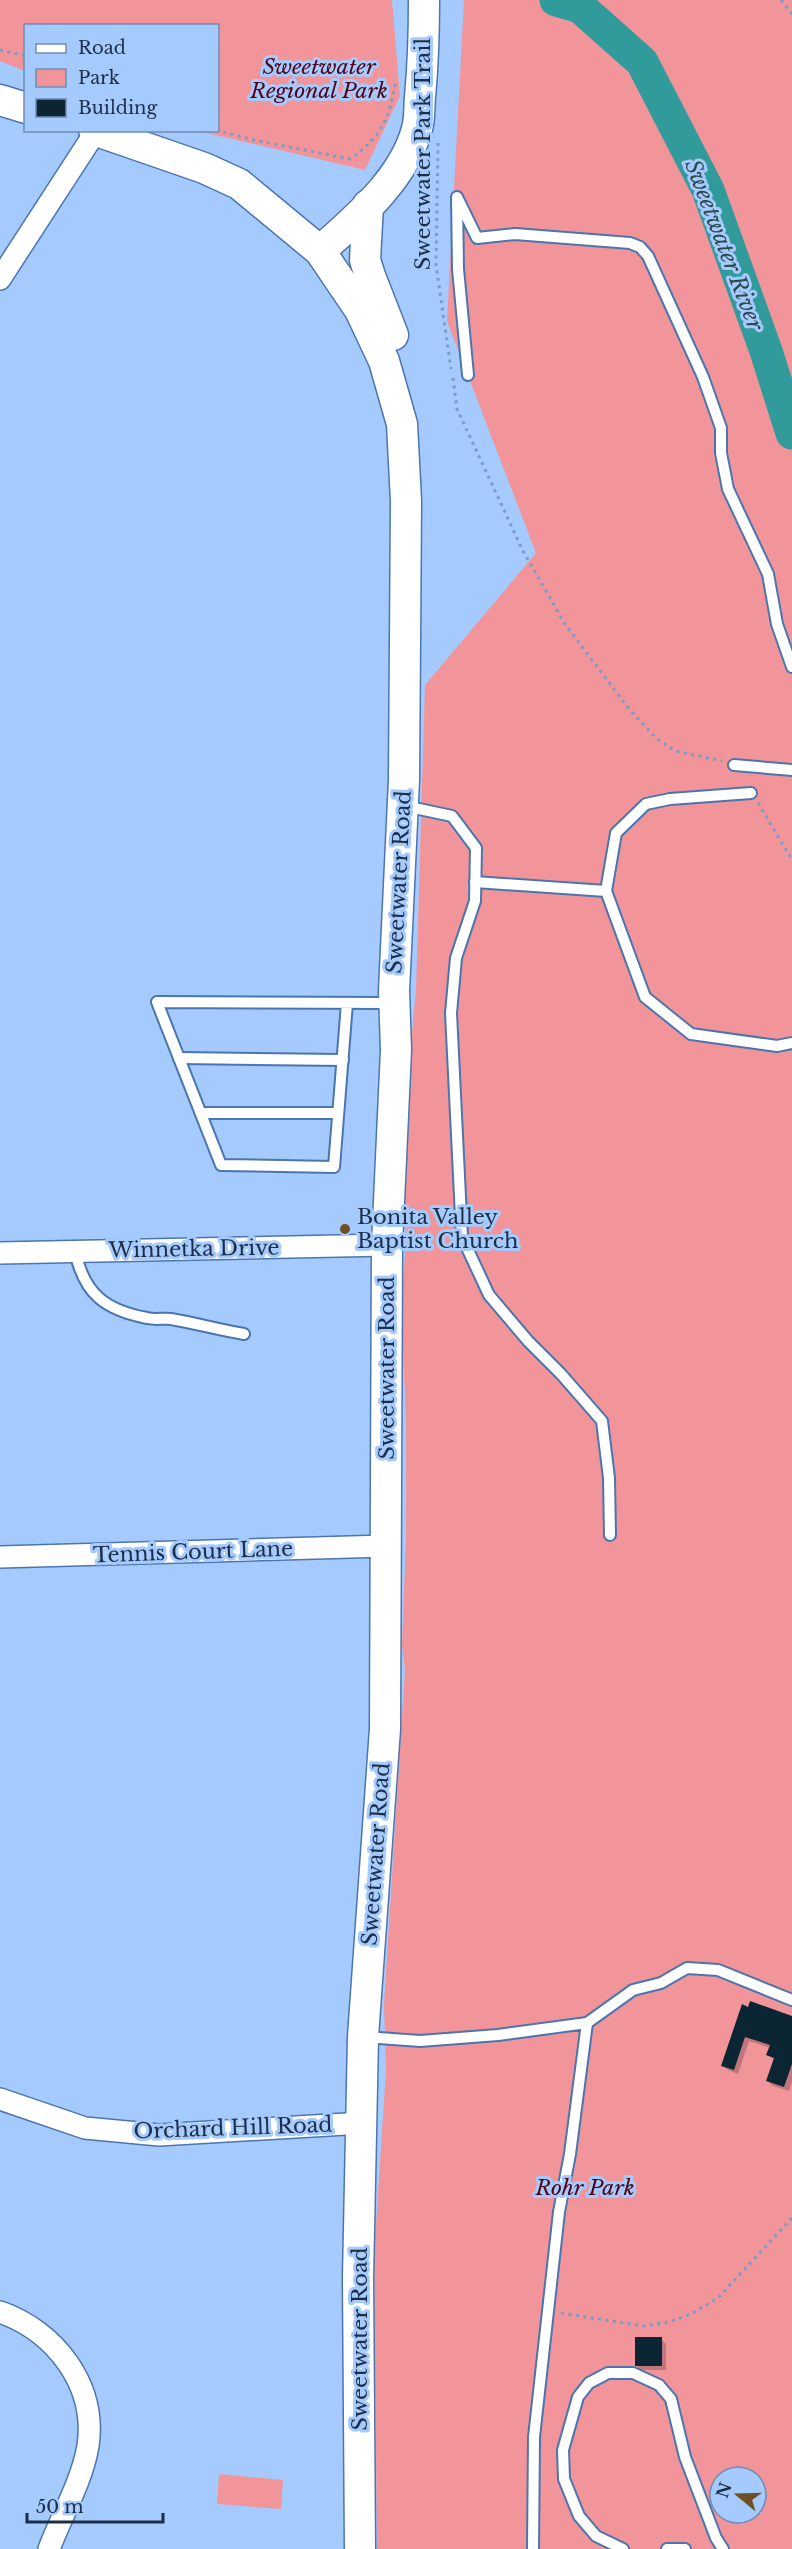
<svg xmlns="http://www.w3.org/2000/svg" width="792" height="2549" font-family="'Libre Baskerville',serif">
	<rect width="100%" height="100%" fill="#a5cafd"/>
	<g fill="#f1959a" fill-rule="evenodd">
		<polygon points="0,0 392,0 400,96 365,170 198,131 218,130 218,26 26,26 25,71 0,61"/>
		<path d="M464,0H792V2549H377L374,2256L386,2070L384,2005L405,1670L402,1645L406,1540V1418L401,1309L406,1242L404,1188L406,1098L416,989L425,685L536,553L447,321ZM720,2477H756V2513H720Z"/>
		<polygon points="219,2474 283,2480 281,2509 217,2504"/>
	</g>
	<g fill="#0003">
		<polygon points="743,2006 792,2017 792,2082 789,2091 773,2086 768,2081 775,2060 768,2055 771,2048 749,2041 738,2074 728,2070 723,2066"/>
		<polygon points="661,2339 666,2344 666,2370 641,2370 636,2365"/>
	</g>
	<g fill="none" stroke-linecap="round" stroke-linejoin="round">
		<polyline stroke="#319b9c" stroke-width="33" points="556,0 580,7 642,62 708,190 766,351 792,433"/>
	</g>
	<g fill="#0c2533">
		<polygon points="750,2001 792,2016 792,2064 784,2087 766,2081 774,2058 766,2055 770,2045 745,2037 734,2070 721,2066 742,2004 748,2007"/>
		<rect x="635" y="2337" width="27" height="29"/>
	</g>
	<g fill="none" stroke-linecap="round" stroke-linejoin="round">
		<g stroke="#4b75af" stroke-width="14">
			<g id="service">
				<polyline points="468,375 458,269 457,197 477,238 515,234 630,243 640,247 648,256 703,377 721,428 721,453 728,489 768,574 777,624 792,667"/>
				<polyline points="734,765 792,770"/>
				<polyline points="405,806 452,816 476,848 475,901 456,958 451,1013 462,1237 489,1295 528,1341 561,1374 602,1421 609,1478 610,1535"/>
				<polyline points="475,882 606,891 645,997 691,1034 777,1046 792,1043"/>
				<polyline points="606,891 616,833 646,804 670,799 751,793"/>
				<polyline points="347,1003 334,1167 221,1165 157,1002 391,1003"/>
				<polyline points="179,1058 343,1060"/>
				<polyline points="201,1113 338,1113"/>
				<path d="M75,1251C84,1294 105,1310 147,1318C155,1320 163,1318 171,1319C195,1323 219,1330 244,1334"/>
				<polyline points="587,2023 633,1990 661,1983 687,1968 718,1970 792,2000"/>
				<polyline points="365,2037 420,2041 498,2035 587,2023 570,2154 559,2212 534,2437 533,2549"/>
				<polyline points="623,2549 596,2536 579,2516 564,2479 563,2450 578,2397 589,2383 608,2373 633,2373 659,2385 671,2399 685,2457 716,2538 723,2549"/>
				<polyline points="667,2549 685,2549"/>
			</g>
		</g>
		<g stroke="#4b75af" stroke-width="24">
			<g id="minor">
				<polyline points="0,279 96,131"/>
				<polyline points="0,1253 387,1245"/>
				<polyline points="0,1557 386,1546"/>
				<polyline points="0,2099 85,2128 159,2135 363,2123"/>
				<path d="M0,2312C55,2331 97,2385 88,2446C82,2481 62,2515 49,2549"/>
			</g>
		</g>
		<g stroke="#4b75af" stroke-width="33">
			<g id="secondary">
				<polyline points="0,100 26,108"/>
				<polyline points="94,130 204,168 239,184 320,251 360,310 384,361 402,424 406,501 404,780 394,991 396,1050 387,1245 385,1729 363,2037 358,2278 360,2549"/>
				<polyline points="368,205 365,260 370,276 393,335"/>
				<path d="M320,251C357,218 404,179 417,129C420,119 419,107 420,97C423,65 424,32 424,0"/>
			</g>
		</g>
		<g stroke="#7c9bc6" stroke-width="3" stroke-dasharray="3 4.5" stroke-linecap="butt">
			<polyline points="781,0 792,14"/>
			<polyline points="0,50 26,56"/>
			<path d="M216,130L254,140L350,159C383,135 389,119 396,80"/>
			<polyline points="438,143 436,265 451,369"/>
			<polyline points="453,378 457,409 523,551 565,624 629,709 657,739 676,751 722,761"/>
			<polyline points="758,803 792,860"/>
			<polyline points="561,2313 643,2326 669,2322 691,2314 718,2298 792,2218"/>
		</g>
		<use href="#service" stroke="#fff" stroke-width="10"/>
		<use href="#minor" stroke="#fff" stroke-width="21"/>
		<use href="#secondary" stroke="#fff" stroke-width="30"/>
	</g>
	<circle fill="#6d5124" stroke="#a5cafd" stroke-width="2" cx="345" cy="1229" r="6"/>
	<g text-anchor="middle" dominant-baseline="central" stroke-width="6" stroke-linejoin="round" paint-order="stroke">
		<g font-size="21" font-style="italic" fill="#530115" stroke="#a5cafd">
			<text x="319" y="67">Sweetwater<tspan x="319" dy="24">Regional Park</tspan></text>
			<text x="585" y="2188">Rohr Park</text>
		</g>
		<g font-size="21" fill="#1d2e47" stroke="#a5cafd">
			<text transform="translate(423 154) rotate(-90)">Sweetwater Park Trail</text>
			<text transform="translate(399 882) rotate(-87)">Sweetwater Road</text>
			<text transform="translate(194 1249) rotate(-1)">Winnetka Drive</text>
			<text transform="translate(387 1368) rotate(-90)">Sweetwater Road</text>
			<text transform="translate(193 1552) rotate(-2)">Tennis Court Lane</text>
			<text transform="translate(376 1854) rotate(-86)">Sweetwater Road</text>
			<text transform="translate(233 2128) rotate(-2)">Orchard Hill Road</text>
			<text transform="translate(360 2339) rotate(-90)">Sweetwater Road</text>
		</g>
		<g font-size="21" fill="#1d2e47" stroke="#a5cafd" text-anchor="start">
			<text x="357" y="1217">Bonita Valley<tspan x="357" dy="24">Baptist Church</tspan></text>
		</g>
		<g font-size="22" font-style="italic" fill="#2b4a4b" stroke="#a5cafd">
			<text transform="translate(724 245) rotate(69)">Sweetwater River</text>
		</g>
	</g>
	<rect x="24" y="24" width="195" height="108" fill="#a5cafd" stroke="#6f8cb4" stroke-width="1.5"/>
	<rect x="36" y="44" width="30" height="9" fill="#ffffff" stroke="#6f8cb4" stroke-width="1.5"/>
	<text x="78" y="54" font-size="18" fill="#1d2e47">Road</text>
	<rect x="36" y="69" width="30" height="18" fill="#f1959a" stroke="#6f8cb4" stroke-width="1.5"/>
	<text x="78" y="84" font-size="18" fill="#1d2e47">Park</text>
	<rect x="36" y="99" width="30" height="18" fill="#0c2533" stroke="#6f8cb4" stroke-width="1.5"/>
	<text x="78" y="114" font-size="18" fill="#1d2e47">Building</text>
	<g transform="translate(738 2495) rotate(289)"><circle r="28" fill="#a5cafd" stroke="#6f8cb4" stroke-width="1.5"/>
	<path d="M0-4.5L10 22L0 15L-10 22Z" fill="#6d5124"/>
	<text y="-9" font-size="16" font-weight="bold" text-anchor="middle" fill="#1d2e47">N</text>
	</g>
	<path d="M27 2513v9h136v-9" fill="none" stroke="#1d2e47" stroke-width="3"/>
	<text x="36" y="2513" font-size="18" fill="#1d2e47" stroke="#a5cafd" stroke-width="4.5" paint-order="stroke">50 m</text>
</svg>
